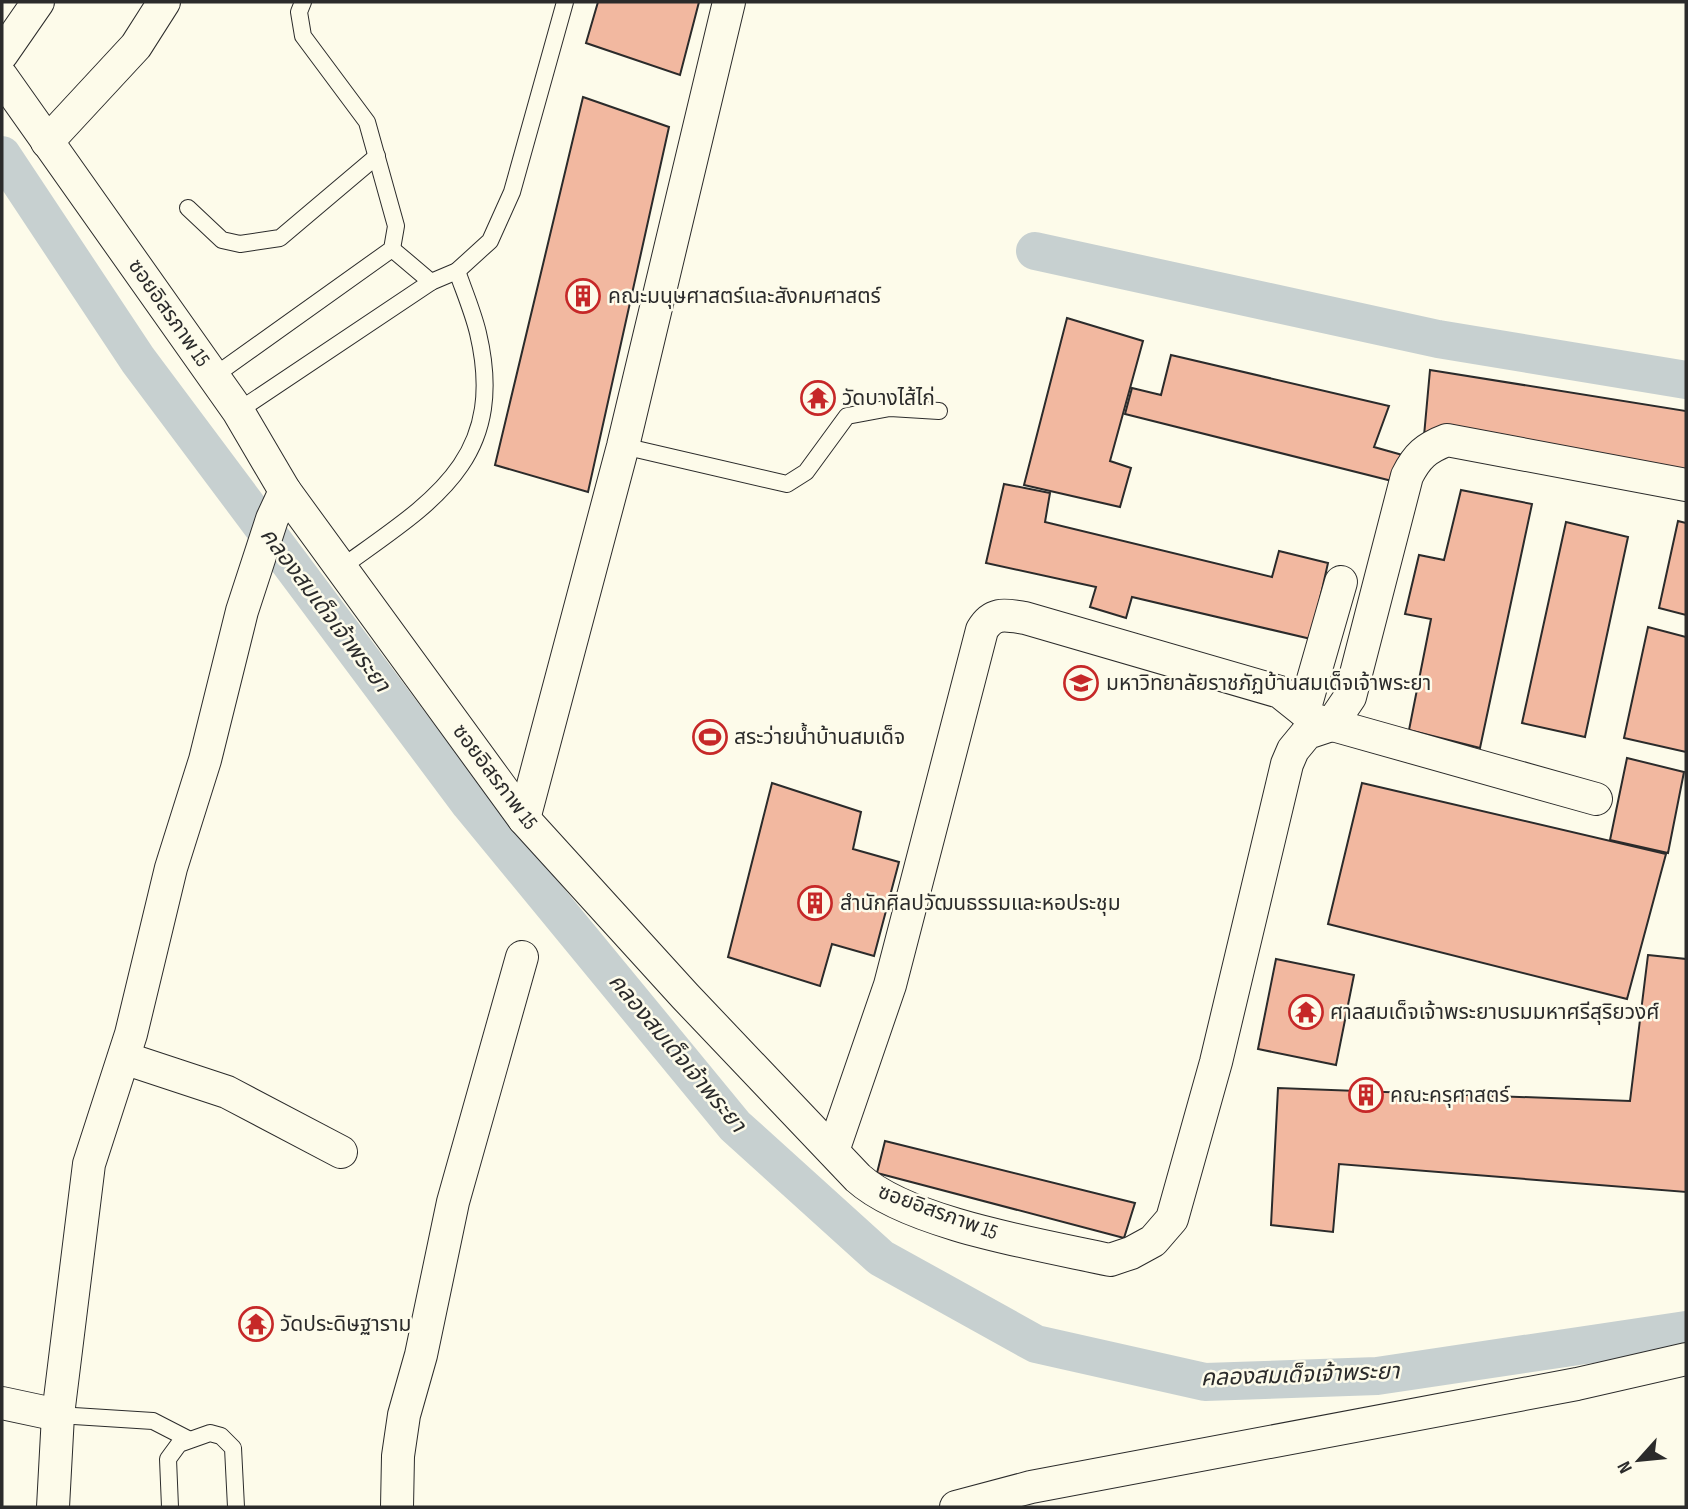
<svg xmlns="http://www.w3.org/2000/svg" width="1688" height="1509" font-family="'Sofia Sans Condensed','Noto Sans Thai',sans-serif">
	<rect width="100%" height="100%" fill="#fdfbea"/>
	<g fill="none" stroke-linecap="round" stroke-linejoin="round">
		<g stroke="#c7d0d0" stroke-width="38">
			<polyline points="2,155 138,360 470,804 735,1126 881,1258 1036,1344 1205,1382 1377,1376 1686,1330"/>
			<polyline points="1035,251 1438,339 1686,380"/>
		</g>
	</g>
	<g fill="#f2b8a0" stroke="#2b2b2b" stroke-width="2">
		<polygon points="598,2 699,2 680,75 586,43"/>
		<polygon points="583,97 669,127 588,492 495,465"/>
		<polygon points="1067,318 1143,341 1110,461 1131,468 1120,507 1024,485"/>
		<polygon points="1171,355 1389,406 1374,447 1406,456 1400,483 1125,414 1132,388 1161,395"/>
		<polygon points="1430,370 1686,411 1686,476 1424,436"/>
		<polygon points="1004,484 1050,493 1045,522 1272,577 1279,551 1328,563 1311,639 1132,597 1126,618 1090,607 1096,587 986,563"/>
		<polygon points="1461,490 1532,504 1480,748 1409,730 1431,619 1405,614 1419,555 1444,560"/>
		<polygon points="1678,521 1686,523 1686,615 1659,608"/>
		<polygon points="1566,522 1628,537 1585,737 1522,723"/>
		<polygon points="1648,627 1686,637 1686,752 1624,738"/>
		<polygon points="1627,758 1684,772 1668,853 1610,840"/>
		<polygon points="772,783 861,812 853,849 899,862 874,956 832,944 820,986 728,957"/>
		<polygon points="1362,783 1666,854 1627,999 1328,924"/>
		<polygon points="1648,955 1686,959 1686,1192 1339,1164 1333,1232 1271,1225 1278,1088 1630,1101"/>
		<polygon points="1276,959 1354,975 1336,1065 1258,1049"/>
		<polygon points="885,1141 1135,1203 1124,1238 877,1173"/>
	</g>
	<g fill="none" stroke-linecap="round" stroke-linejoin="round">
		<g stroke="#2b2b2b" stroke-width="18">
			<g id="service">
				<polyline points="188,208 222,240 240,244 280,238 377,156"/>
				<polyline points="392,249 431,282"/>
				<polyline points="214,376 392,249 396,226 367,122 303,36 299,12 303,2"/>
				<polyline points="238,411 431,282 457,271 490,241 512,192 565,2"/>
				<polyline points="623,446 787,484 806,472 847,416 890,408 939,411"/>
				<path d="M342,567C432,502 508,460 478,333C473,312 464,291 457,271"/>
				<polyline points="58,1415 153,1421 188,1439"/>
				<polyline points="170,1507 168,1459 179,1444 210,1433 221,1436 233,1448 236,1507"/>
			</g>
		</g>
		<g stroke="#2b2b2b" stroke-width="34">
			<g id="minor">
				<polyline points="2,54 38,2"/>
				<path d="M2,77L238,411L285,491L524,819L685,996L858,1178C909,1224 1042,1245 1110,1260L1131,1253L1153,1241L1172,1219L1216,1062L1287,764L1293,750L1307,733L1331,725L1350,697L1407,476C1417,456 1426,448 1447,440L1686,485"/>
				<polyline points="47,142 136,46 164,2"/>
				<polyline points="1304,711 1341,582"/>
				<polyline points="524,819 623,446 729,2"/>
				<polyline points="124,1058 227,1092 341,1152"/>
				<path d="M833,1151L890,985L982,630C993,611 1006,615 1025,618L1280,692L1315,720L1596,799"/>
				<polyline points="2,1403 58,1415"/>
				<polyline points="53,1507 58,1415 89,1164 131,1034 171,868 205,760 242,611 272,519 285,491"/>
				<polyline points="397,1507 398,1456 404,1415 421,1355 453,1202 522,957"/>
				<polyline points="956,1507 1031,1487 1577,1384 1686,1359"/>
			</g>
		</g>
		<use href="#service" stroke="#fdfbea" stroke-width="16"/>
		<use href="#minor" stroke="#fdfbea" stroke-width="32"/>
	</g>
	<defs>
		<g id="building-ring" transform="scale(1.75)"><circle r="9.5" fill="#fdfbea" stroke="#c62828" stroke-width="1.5"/><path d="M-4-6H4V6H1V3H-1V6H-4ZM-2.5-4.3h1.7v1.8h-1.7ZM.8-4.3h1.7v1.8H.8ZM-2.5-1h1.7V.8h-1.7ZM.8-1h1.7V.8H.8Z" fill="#c62828"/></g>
		<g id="temple-ring" transform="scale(1.75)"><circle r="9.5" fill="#fdfbea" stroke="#c62828" stroke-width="1.5"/><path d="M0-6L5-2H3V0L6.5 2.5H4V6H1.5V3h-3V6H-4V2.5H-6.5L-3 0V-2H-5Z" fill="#c62828"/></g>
		<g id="university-ring" transform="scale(1.75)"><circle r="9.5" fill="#fdfbea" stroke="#c62828" stroke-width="1.5"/><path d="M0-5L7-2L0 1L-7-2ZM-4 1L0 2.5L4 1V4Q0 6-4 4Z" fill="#c62828"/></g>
		<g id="stadium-ring" transform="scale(1.75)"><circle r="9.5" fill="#fdfbea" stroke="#c62828" stroke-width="1.5"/><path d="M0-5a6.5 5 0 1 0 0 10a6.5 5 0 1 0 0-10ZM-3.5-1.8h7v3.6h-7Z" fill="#c62828"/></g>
	</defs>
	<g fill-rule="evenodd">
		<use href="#building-ring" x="583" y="296"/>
		<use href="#temple-ring" x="818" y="398"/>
		<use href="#university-ring" x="1081" y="683"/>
		<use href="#stadium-ring" x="710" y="737"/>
		<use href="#building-ring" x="815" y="903"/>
		<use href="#temple-ring" x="1306" y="1012"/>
		<use href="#building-ring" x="1366" y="1095"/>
		<use href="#temple-ring" x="256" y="1324"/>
	</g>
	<g text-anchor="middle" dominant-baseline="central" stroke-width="5" stroke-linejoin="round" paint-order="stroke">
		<g font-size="21" fill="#2b2b2b" stroke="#fdfbea" text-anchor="start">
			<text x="608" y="296">คณะมนุษศาสตร์และสังคมศาสตร์</text>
			<text x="842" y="398">วัดบางไส้ไก่</text>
			<text x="1106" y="683">มหาวิทยาลัยราชภัฏบ้านสมเด็จเจ้าพระยา</text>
			<text x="734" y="737">สระว่ายน้ำบ้านสมเด็จ</text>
			<text x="840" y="903">สำนักศิลปวัฒนธรรมและหอประชุม</text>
			<text x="1330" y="1012">ศาลสมเด็จเจ้าพระยาบรมมหาศรีสุริยวงศ์</text>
			<text x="1390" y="1095">คณะครุศาสตร์</text>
			<text x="280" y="1324">วัดประดิษฐาราม</text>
		</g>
		<g font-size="21" fill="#2b2b2b" stroke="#fdfbea">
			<text transform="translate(169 313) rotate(55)">ซอยอิสรภาพ 15</text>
			<text transform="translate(495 777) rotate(53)">ซอยอิสรภาพ 15</text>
			<text transform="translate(938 1212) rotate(20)">ซอยอิสรภาพ 15</text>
		</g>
		<g font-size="23" font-style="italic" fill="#2b2b2b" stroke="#fdfbea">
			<text transform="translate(325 610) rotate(53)">คลองสมเด็จเจ้าพระยา</text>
			<text transform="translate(677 1053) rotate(50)">คลองสมเด็จเจ้าพระยา</text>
			<text transform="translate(1300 1375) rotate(-2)">คลองสมเด็จเจ้าพระยา</text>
		</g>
	</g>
	<rect width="1688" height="1509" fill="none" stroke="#2b2b2b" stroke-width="7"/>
	<g transform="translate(1639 1460) rotate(243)" stroke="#fdfbea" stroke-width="5" paint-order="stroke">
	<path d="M0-5L12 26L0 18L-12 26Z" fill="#2b2b2b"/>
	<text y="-10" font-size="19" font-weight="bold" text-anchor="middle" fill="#2b2b2b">N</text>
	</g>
</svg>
